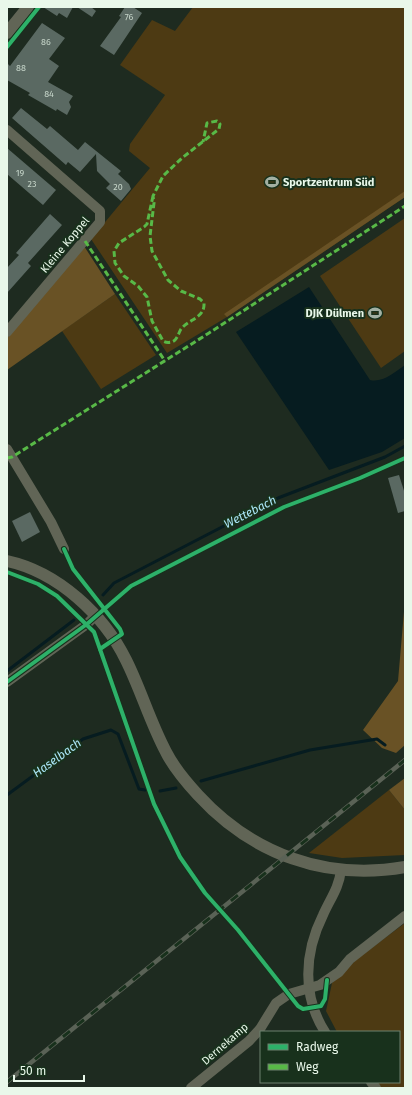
<svg xmlns="http://www.w3.org/2000/svg" width="412" height="1095" font-family="'Fira Sans',sans-serif">
	<rect width="100%" height="100%" fill="#1e2b20"/>
	<g fill="#4d3a13">
		<polygon points="193,7 405,7 405,197 227,317 167,353 91,239 150,168 129,151 130,144 165,95 120,65 152,20 175,31"/>
		<polygon points="405,218 405,351 381,368 320,276"/>
		<polygon points="115,294 156,355 101,389 62,331"/>
		<polygon points="389,790 405,810 405,855 342,858 309,853"/>
		<polygon points="405,923 405,1088 380,1088 375,1082 399,1082 399,1032 337,1032 326,1011 332,983 357,959"/>
	</g>
	<g fill="#695225">
		<polygon points="405,191 405,197 227,317 224,314"/>
		<polygon points="84,246 115,294 7,370 7,338"/>
		<polygon points="405,600 405,745 396,753 382,748 363,730 398,681"/>
		<polygon points="405,778 405,810 389,790"/>
	</g>
	<path fill="#061c20" d="M309,287L370,380C383,383 395,372 405,365V438L382,452L329,470L236,332Z"/>
	<g fill="none" stroke-linecap="round" stroke-linejoin="round">
		<g stroke="#061c20" stroke-width="3">
			<polyline points="103,595 114,583 278,498 385,457 405,446"/>
			<polyline points="7,671 74,620"/>
			<polyline points="201,781 310,750 377,739 385,745"/>
			<polyline points="160,791 176,788"/>
			<polyline points="7,795 83,739 111,730 118,734 139,789 145,790"/>
		</g>
	</g>
	<g fill="#5a6962">
		<polygon points="43,7 73,7 67,18 59,13 57,16"/>
		<polygon points="77,7 91,7 96,11 92,17"/>
		<polygon points="125,7 133,7 142,13 114,55 100,46 121,17 119,16"/>
		<polygon points="42,23 65,38 49,59 59,66 48,82 73,96 69,102 71,107 67,115 57,109 56,111 28,95 30,93 7,80 7,63 10,66"/>
		<polygon points="21,108 47,129 50,126 78,150 85,142 121,171 118,174 129,184 131,189 121,201 113,194 106,188 110,184 97,171 96,154 80,172 68,162 66,165 12,118"/>
		<polygon points="7,148 56,190 43,205 7,174"/>
		<polygon points="50,214 62,225 28,263 31,266 7,293 7,268 19,255 16,253"/>
		<polygon points="399,475 405,494 405,511 398,513 388,478"/>
		<polygon points="30,512 40,532 22,542 12,521"/>
	</g>
	<g fill="none" stroke-linecap="round" stroke-linejoin="round">
		<g stroke="#616556" stroke-width="10">
			<polyline points="7,130 100,211 100,222 7,332"/>
			<polyline points="7,449 51,522 64,549"/>
			<polyline points="7,682 87,624 96,615"/>
			<path d="M325,1032C302,996 304,953 323,915C330,899 339,888 341,870"/>
			<polyline points="371,1082 376,1088"/>
			<polyline points="191,1088 249,1041 260,1029 276,1003 289,994 320,985 339,972 350,959 405,916"/>
		</g>
		<g stroke="#616556" stroke-width="12">
			<polyline points="7,33 28,7"/>
			<path d="M7,561C58,572 104,615 126,660C141,690 150,722 166,752C174,768 186,782 198,795C252,854 326,881 405,867"/>
		</g>
		<g stroke="#5a6256" stroke-width="4.5">
			<polyline id="rail" points="7,1082 405,760"/>
		</g>
		<use href="#rail" stroke="#18311c" stroke-width="3" stroke-dasharray="9" stroke-linecap="butt"/>
		<g stroke="#58b947" stroke-width="3" stroke-dasharray="6 3" stroke-linecap="butt">
			<path d="M153,196L147,224L144,227L119,243L114,251L115,263L124,276L138,286L147,297L152,321L163,341C166,343 172,343 175,340C178,337 179,332 181,329C189,319 205,318 204,303L200,299L181,291L168,280L152,251L150,236L154,203L153,196L163,176L182,158L219,129L220,124L217,121L207,123L203,142"/>
			<polyline points="85,241 165,361"/>
			<polyline points="7,458 12,457 209,333 405,206"/>
		</g>
		<g stroke="#18311c" stroke-width="6">
			<g id="cycleway">
				<polyline points="7,47 39,7"/>
				<polyline points="64,549 73,569 120,629 122,634 100,649"/>
				<polyline points="7,572 38,584 57,596 94,632 154,804 180,857 205,893 238,930 298,1006 303,1009 321,1006 325,999 327,980"/>
				<polyline points="7,682 87,624 131,586 284,507 360,478 405,458"/>
			</g>
		</g>
		<use href="#cycleway" stroke="#2db169" stroke-width="4"/>
	</g>
	<defs>
		<g id="stadium-bare" transform="scale(1.08)"><path d="M0-5a6.5 5 0 1 0 0 10a6.5 5 0 1 0 0-10ZM-3.5-1.8h7v3.6h-7Z" fill="#a2b0a3" stroke="#18311c" stroke-width="2.5" paint-order="stroke"/></g>
	</defs>
	<g fill-rule="evenodd">
		<use href="#stadium-bare" x="272" y="182"/>
		<use href="#stadium-bare" x="375" y="313"/>
	</g>
	<g text-anchor="middle" dominant-baseline="central" stroke-width="4" stroke-linejoin="round" paint-order="stroke">
		<g font-size="9" fill="#c5d4c8">
			<text x="129" y="17">76</text>
			<text x="46" y="42">86</text>
			<text x="21" y="68">88</text>
			<text x="49" y="94">84</text>
			<text x="20" y="173">19</text>
			<text x="32" y="184">23</text>
			<text x="118" y="187">20</text>
		</g>
		<g font-size="11" font-weight="bold" fill="#e9f8ea" stroke="#18311c" text-anchor="start">
			<text x="283" y="182">Sportzentrum Süd</text>
			<text x="364" y="313" text-anchor="end">DJK Dülmen</text>
		</g>
		<g font-size="11" fill="#e9f8ea" stroke="#18311c">
			<text transform="translate(65 245) rotate(-50)">Kleine Koppel</text>
			<text transform="translate(225 1044) rotate(-41)">Dernekamp</text>
		</g>
		<g font-size="12" font-style="italic" fill="#abe6f7" stroke="#18311c">
			<text transform="translate(250 512) rotate(-27)">Wettebach</text>
			<text transform="translate(57 758) rotate(-36)">Haselbach</text>
		</g>
	</g>
	<rect width="412" height="1095" fill="none" stroke="#e9f8ea" stroke-width="16"/>
	<rect x="260" y="1031" width="140" height="52" fill="#18311c" stroke="#6c816e"/>
	<rect x="268" y="1044" width="20" height="6" fill="#2db169" stroke="#6c816e"/>
	<text x="296" y="1051" font-size="12" fill="#e9f8ea">Radweg</text>
	<rect x="268" y="1064" width="20" height="6" fill="#58b947" stroke="#6c816e"/>
	<text x="296" y="1071" font-size="12" fill="#e9f8ea">Weg</text>
	<path d="M14 1075v6h70v-6" fill="none" stroke="#e9f8ea" stroke-width="2"/>
	<text x="20" y="1075" font-size="12" fill="#e9f8ea" stroke="#18311c" stroke-width="3" paint-order="stroke">50 m</text>
</svg>
